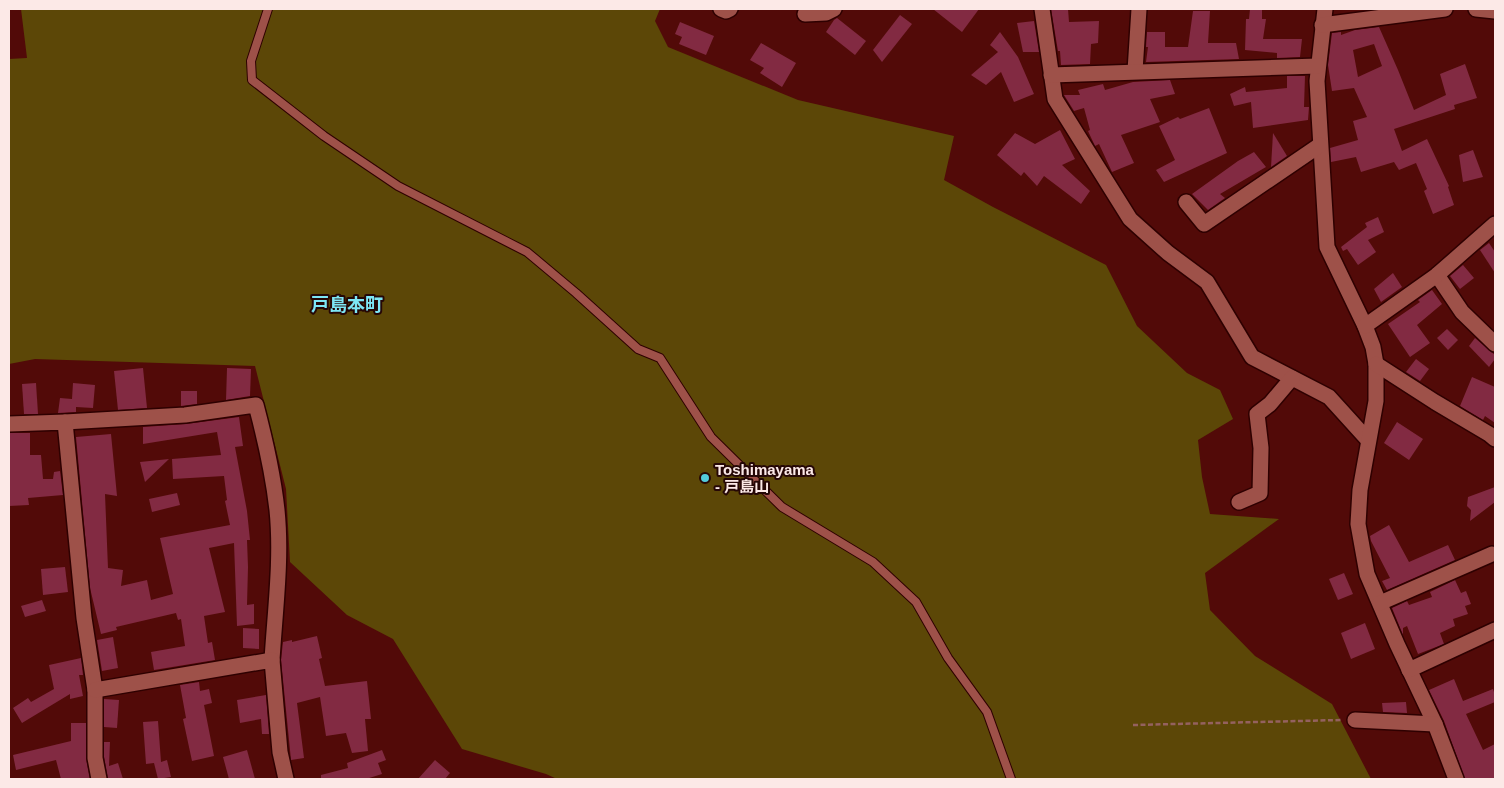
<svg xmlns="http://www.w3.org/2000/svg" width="1504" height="788" font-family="Arial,'Noto Sans JP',sans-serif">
	<rect width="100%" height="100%" fill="#520a08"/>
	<polygon fill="#5c4707" points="21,9 660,9 655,21 668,47 798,100 954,136 944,180 993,207 1106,265 1137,326 1187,373 1220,390 1233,419 1198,440 1202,477 1210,514 1279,519 1205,573 1210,610 1255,656 1332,704 1371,779 557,779 546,774 462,749 393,639 347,615 290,562 286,489 255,366 35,359 9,364 9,59 27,58"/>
	<g fill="#822a42" fill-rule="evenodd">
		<polygon points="933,9 979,9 962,32"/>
		<polygon points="1051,9 1068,9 1069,22 1099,21 1098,43 1091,44 1090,64 1061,65 1060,51 1058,51"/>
		<polygon points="1250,9 1262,10 1262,19 1266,19 1263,39 1302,39 1300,57 1277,58 1277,53 1245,50 1246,19 1249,19"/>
		<polygon points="1193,11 1210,11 1208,43 1236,43 1239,59 1146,62 1148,47 1146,47 1147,32 1165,32 1165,47 1188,47"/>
		<polygon points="900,15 912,24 882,62 873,50"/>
		<polygon points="837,18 866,41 855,55 826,32 834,20"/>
		<polygon points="1034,21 1039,52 1023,52 1017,23"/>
		<polygon points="680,22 714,36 706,55 679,44 682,37 675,34"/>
		<path d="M1379,27L1398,70L1414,110L1446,95L1440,74L1465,64L1477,98L1454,105L1455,109L1394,129L1402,151L1427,139L1449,186L1448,187L1454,205L1433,214L1424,191L1427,189L1416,163L1399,170L1394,162L1361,172L1356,157L1331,162L1330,148L1358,140L1353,121L1367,117L1354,88L1332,91L1328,65L1332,33L1341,32V35L1355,30ZM1374,44L1382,66L1358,77L1353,50Z"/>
		<polygon points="1000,32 1018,57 1034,94 1014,102 1001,72 986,85 971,75 998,52 990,45"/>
		<polygon points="761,43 796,63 782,87 760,73 764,68 750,60"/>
		<polygon points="1287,76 1305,76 1304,107 1309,107 1308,120 1253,128 1251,102 1234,106 1230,94 1245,87 1246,92 1287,88"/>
		<polygon points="1170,80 1175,94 1150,99 1160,122 1121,135 1134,163 1112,172 1099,144 1095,146 1088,131 1090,130 1084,108 1074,111 1064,95 1080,95 1078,90 1103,84 1105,90 1133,82"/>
		<polygon points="1209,108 1227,153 1164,182 1156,170 1175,160 1159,126 1178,117 1180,119"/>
		<polygon points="1060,130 1075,159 1062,165 1090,191 1081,204 1044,176 1037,186 1024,172 1021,176 997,155 1015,133 1035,144"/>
		<polygon points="1273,133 1287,156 1271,167"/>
		<polygon points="1473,150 1483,177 1463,182 1459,155"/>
		<polygon points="1254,152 1266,167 1220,194 1225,198 1208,210 1192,194 1238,161"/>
		<polygon points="1378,217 1384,232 1368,240 1376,252 1358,265 1347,249 1343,251 1341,247 1367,227 1365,223"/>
		<polygon points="1489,243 1495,252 1495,273 1480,250"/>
		<polygon points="1463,265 1474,278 1460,289 1450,276"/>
		<polygon points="1393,273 1402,287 1381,302 1374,289"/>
		<polygon points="1432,290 1442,304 1417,325 1430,343 1410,357 1388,324 1420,302 1418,300"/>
		<polygon points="1447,329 1458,340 1448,350 1437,338"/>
		<polygon points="1475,338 1495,355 1495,359 1489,367 1469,346"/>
		<polygon points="1416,359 1429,369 1420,381 1406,372"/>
		<polygon points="143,368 147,408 118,410 114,371"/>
		<polygon points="227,368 251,369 250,396 226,400"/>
		<polygon points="1472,377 1495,387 1495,423 1485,416 1483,420 1460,406"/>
		<polygon points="36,383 38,414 24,414 22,384"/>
		<polygon points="73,383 95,385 93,408 76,407 76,412 58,413 60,398 72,399"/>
		<polygon points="181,391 197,391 197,404 181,406"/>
		<polygon points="239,417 243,446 235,447 247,511 250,540 247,540 248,567 247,605 254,604 254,624 237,626 234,543 209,548 225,612 204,616 208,643 212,642 215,660 154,670 151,652 185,646 181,619 178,620 176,613 116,627 117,630 101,634 90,588 76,437 111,434 117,496 105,494 108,568 123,570 121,586 147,580 151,600 173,594 160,538 230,525 225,501 227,500 224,476 173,479 172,459 221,455 217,432 143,444 143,427 186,424"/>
		<polygon points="1397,422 1423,439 1409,460 1384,443"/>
		<polygon points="10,433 30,433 30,455 41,455 43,479 53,479 54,472 60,471 63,495 28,498 29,505 9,506"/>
		<polygon points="169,459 145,482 140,462"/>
		<polygon points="1495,487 1495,502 1470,521 1471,510 1467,506 1468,497"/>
		<polygon points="177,493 180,505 152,512 149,499"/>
		<polygon points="1389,525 1409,562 1448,545 1455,560 1387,590 1382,581 1390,578 1371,541 1370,536"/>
		<polygon points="65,567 68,592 43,595 41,569"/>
		<polygon points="1344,573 1353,594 1338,600 1329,579"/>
		<polygon points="1455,580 1461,593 1466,591 1471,604 1465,606 1468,614 1453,619 1455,626 1440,633 1444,644 1418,654 1407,626 1403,628 1403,635 1392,608 1407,601 1409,605 1432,597 1430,592"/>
		<polygon points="42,600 46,611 25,617 21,606"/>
		<polygon points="1365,623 1375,649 1351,659 1341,633"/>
		<polygon points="243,628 259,629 259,649 243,648"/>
		<polygon points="317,636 322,658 319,659 325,686 367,681 371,719 365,719 368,751 352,753 346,733 326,736 320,697 297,703 304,758 291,760 281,660 283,642 292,640 292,642"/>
		<polygon points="113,637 118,668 102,671 97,640"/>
		<polygon points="81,658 83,675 79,675 83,696 70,699 70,694 22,723 13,708 28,698 31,702 54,689 49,665"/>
		<polygon points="1454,679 1463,701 1493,689 1495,695 1495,702 1466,714 1483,750 1495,744 1495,779 1465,779 1444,721 1429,690"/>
		<polygon points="199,682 200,691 209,689 212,703 204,705 214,756 192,761 183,719 186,718 180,685"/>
		<polygon points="266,695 269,734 262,734 261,719 240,723 237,700"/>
		<polygon points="104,699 119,700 117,728 104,727"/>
		<polygon points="1406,702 1407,713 1383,712 1382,703"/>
		<polygon points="158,721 161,762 167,760 171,777 158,779 154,763 146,764 143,722"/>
		<polygon points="71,723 86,723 86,758 90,779 61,779 56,760 16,770 13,755 71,741"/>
		<polygon points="104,742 110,742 109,766 118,763 123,779 108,779 104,757"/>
		<polygon points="247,750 255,779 229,779 223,757"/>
		<polygon points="382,750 386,760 378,763 382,774 366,779 321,779 321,775 348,768 347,763"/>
		<polygon points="435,760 450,773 445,779 418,779"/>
	</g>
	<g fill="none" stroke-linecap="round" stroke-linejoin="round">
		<g stroke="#2e0000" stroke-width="10">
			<polyline id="lane" points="268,9 251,61 252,80 324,136 398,186 527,252 576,293 638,349 660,358 711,437 782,507 873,562 916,602 948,658 987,712 1011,779"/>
		</g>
		<g stroke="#2e0000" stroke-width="18">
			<g id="street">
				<polyline points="721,9 726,11 730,9"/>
				<polyline points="1042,9 1055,99 1130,219 1168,253 1207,282 1252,357 1329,397 1368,440"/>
				<polyline points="1325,9 1317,81 1327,247 1365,326 1373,347 1376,364 1376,401 1360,490 1358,524 1367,574 1397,644 1435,724 1456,779"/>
				<polyline points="1476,9 1495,11"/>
				<polyline points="805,14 826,13 834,9"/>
				<polyline points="1322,25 1445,9"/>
				<polyline points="1135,71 1139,9"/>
				<polyline points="1051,75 1318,66"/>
				<polyline points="1186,202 1204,224 1320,145"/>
				<polyline points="1437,275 1462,312 1495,344"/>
				<polyline points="1365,326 1437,275 1495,224"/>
				<polyline points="1376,364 1435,402 1489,434 1495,439"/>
				<path d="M65,422L185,415L256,405C265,439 273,474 277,510C282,559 275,610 272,660"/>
				<polyline points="9,424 65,422 84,618 95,690 95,758 99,779"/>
				<polyline points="1239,502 1260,493 1261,448 1257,414 1270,404 1292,378"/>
				<polyline points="1380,603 1492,554"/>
				<polyline points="1409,670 1495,630"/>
				<polyline points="95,690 272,660 280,752 286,779"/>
				<polyline points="1355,720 1435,724"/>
			</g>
		</g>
		<polyline stroke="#94615f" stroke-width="2.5" stroke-dasharray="5 2.5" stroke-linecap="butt" points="1133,725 1341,720"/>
		<use href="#lane" stroke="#9e5149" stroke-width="8"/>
		<use href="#street" stroke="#9e5149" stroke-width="15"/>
	</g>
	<circle fill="#53cbdb" stroke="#250706" stroke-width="2" cx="705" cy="478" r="5"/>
	<g text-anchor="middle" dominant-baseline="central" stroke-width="4" stroke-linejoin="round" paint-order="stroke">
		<g font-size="15" font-weight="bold" fill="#fce9e7" stroke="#250706" text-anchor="start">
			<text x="715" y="469">Toshimayama<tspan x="715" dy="17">- 戸島山</tspan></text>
		</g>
		<g font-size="18" font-weight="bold" fill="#7de6f5" stroke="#250706">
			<text x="347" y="305">戸島本町</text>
		</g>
	</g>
	<rect width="1504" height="788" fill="none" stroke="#fce9e7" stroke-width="20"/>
</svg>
